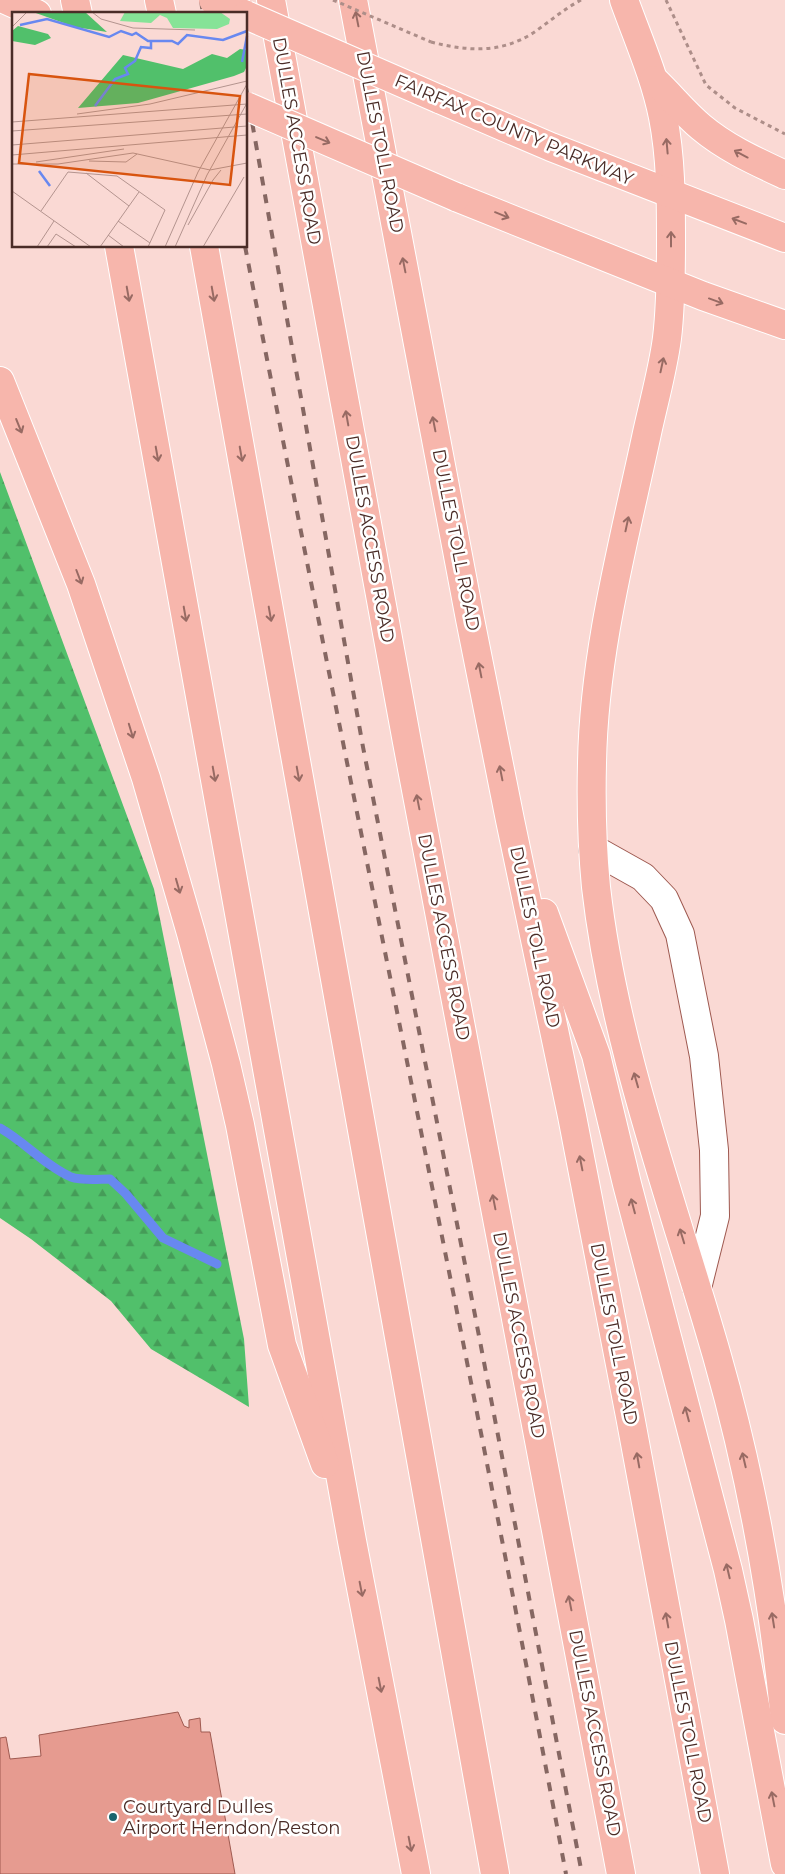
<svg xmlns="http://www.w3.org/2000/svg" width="785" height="1874" font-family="Montserrat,sans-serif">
	<defs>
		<pattern id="forest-firs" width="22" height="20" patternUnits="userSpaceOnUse" patternTransform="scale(1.25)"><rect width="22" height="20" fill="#51c06b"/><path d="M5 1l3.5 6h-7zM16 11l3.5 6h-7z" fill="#459c58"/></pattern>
	</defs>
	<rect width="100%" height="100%" fill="#fad9d4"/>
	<polygon fill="url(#forest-firs)" points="0,472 154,889 244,1339 249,1407 151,1349 111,1301 31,1239 0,1218"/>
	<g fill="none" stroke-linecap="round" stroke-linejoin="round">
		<path stroke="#6888f0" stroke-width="9" d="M0,1128C25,1142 44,1165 71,1177C82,1181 99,1179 110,1179L126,1194L163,1238L217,1264"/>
	</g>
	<polygon fill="#e69b90" stroke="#9f5a50" points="178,1712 184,1726 189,1728 189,1720 200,1718 201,1732 210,1732 235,1874 0,1874 0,1738 6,1737 10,1759 41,1756 39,1735"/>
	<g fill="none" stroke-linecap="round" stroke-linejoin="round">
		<g stroke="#9e5950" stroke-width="30">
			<polyline id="minor" points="593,849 643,877 664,899 680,934 704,1056 714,1150 715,1216 697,1288"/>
		</g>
		<g stroke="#fff" stroke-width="30">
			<g id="highway">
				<polyline points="6,0 37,14"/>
				<polyline points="75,0 78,14"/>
				<polyline points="159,0 162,14"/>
				<polyline points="271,0 407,742 621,1874"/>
				<polyline points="353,0 470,619 510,820 572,1116 630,1416 715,1874"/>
				<path d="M624,0C638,39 655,77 663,117C671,158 671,199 671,241C671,273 671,305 667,338C663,369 654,401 647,433C624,541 594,651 592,763C591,804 592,846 596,887C614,1046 673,1202 717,1356C751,1475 773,1597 785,1720"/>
				<path d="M654,80C670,95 684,113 701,127C726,148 755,161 785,175"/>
				<polyline points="439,99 551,147 785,238"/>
				<polyline points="456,197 703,296 785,325"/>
				<polyline points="119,246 352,1541 416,1874"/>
				<polyline points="204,246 495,1874"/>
				<polyline points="0,381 81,584 146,778 191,933 226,1064 240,1125 282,1345 325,1464"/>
				<polyline points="544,913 596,1055 627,1184 728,1570 739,1620 785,1864"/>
			</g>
		</g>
		<g stroke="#ad8e89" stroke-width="3" stroke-dasharray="4 4" stroke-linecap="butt">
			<polyline points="666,0 706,85 735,108 785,134"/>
			<path d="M431,42C467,51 500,54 533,33C549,22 564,9 581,0"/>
		</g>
		<use href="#minor" stroke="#fff" stroke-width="28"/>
		<use href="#highway" stroke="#f7b6ac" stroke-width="28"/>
		<g stroke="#866762" stroke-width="4" stroke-dasharray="9 9" stroke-linecap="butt">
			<polyline points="201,0 203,14"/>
			<polyline points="231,0 233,14"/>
			<polyline points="246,88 363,747 474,1310 582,1874"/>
			<path d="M245,246C350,789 464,1330 566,1874"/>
		</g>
		<g stroke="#fff" stroke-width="30" stroke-linecap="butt">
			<g id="highway-bridge">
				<polyline points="213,0 244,14"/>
				<polyline points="246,15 439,99"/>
				<polyline points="246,106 456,197"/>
			</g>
		</g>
		<polyline stroke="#ad8e89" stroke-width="3" stroke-dasharray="4 4" stroke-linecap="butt" points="333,0 431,42"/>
		<use href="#highway-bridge" stroke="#f7b6ac" stroke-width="28"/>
	</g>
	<defs><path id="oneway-shaft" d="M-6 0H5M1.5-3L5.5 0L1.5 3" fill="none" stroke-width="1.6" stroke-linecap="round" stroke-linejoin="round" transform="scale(1.25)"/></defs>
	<g stroke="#986a63">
		<use href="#oneway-shaft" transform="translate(357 19) rotate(-101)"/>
		<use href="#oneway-shaft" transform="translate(323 140) rotate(23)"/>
		<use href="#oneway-shaft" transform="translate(667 146) rotate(-95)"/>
		<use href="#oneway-shaft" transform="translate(741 154) rotate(-152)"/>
		<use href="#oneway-shaft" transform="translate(502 215) rotate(22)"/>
		<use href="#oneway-shaft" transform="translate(739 221) rotate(-159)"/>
		<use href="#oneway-shaft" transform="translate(671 239) rotate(-90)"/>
		<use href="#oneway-shaft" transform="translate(404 265) rotate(-101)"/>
		<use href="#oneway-shaft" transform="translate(128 294) rotate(80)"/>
		<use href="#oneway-shaft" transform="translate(213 294) rotate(80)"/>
		<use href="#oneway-shaft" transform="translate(716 301) rotate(20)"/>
		<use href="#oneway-shaft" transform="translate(662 365) rotate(-78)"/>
		<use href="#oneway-shaft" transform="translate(347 418) rotate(-100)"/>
		<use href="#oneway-shaft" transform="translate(434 424) rotate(-101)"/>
		<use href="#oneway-shaft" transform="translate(19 426) rotate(68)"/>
		<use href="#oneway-shaft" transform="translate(157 454) rotate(80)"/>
		<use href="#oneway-shaft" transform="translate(241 454) rotate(80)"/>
		<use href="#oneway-shaft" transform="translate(627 524) rotate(-78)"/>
		<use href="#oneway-shaft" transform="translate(79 577) rotate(69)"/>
		<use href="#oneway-shaft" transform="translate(185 614) rotate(80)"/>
		<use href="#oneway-shaft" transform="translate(270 614) rotate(80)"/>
		<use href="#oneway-shaft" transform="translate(480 670) rotate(-101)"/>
		<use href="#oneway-shaft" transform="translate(131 731) rotate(73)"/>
		<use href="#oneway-shaft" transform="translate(501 773) rotate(-101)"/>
		<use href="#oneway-shaft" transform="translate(214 774) rotate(80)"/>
		<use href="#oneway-shaft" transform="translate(298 774) rotate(80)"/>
		<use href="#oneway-shaft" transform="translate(418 802) rotate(-101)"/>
		<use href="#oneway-shaft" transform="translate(178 886) rotate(74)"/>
		<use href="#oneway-shaft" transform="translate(636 1080) rotate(-106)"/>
		<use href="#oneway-shaft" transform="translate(581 1163) rotate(-101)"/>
		<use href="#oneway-shaft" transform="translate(494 1202) rotate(-101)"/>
		<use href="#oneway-shaft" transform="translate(633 1206) rotate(-105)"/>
		<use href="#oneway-shaft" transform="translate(682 1236) rotate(-107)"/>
		<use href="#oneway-shaft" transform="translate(687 1414) rotate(-105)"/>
		<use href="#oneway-shaft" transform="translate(638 1460) rotate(-100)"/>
		<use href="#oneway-shaft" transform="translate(744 1460) rotate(-103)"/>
		<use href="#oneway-shaft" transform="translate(728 1571) rotate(-103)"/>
		<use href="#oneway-shaft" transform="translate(361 1589) rotate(79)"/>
		<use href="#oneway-shaft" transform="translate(570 1603) rotate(-101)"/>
		<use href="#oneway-shaft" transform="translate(667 1620) rotate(-100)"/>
		<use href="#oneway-shaft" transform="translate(773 1620) rotate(-99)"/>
		<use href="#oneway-shaft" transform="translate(380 1685) rotate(79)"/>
		<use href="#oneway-shaft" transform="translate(773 1799) rotate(-101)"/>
		<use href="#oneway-shaft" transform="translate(410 1844) rotate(79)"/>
	</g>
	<circle fill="#18646e" stroke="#fff" stroke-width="2" cx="113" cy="1817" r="5"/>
	<g text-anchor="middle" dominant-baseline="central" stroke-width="5" stroke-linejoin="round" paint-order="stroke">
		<g font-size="18" fill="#4a2c27" stroke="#fff">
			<text transform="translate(514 130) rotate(23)">FAIRFAX COUNTY PARKWAY</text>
			<text transform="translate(297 141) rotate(80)">DULLES ACCESS ROAD</text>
			<text transform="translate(380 142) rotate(79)">DULLES TOLL ROAD</text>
			<text transform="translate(370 539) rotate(80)">DULLES ACCESS ROAD</text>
			<text transform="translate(456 540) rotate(79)">DULLES TOLL ROAD</text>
			<text transform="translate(444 937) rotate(79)">DULLES ACCESS ROAD</text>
			<text transform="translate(535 937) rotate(78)">DULLES TOLL ROAD</text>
			<text transform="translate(614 1334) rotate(79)">DULLES TOLL ROAD</text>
			<text transform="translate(519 1335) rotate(79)">DULLES ACCESS ROAD</text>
			<text transform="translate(688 1732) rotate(79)">DULLES TOLL ROAD</text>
			<text transform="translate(595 1733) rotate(79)">DULLES ACCESS ROAD</text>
		</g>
		<g font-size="18" fill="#4a2c27" stroke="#fff" text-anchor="start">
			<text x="123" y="1807">Courtyard Dulles<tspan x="123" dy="21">Airport Herndon/Reston</tspan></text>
		</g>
	</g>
	<g transform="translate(12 12)">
		<rect width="235" height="235" fill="#fad9d4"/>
		<path d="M113,0H208L218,7L217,12L205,17L161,16L155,6L148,3L139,11L108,9Z" fill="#86e397"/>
		<path d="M21,0H73L95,20L63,15ZM6,14L36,22L39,26L23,33L0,29V19ZM228,37L235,38V54L232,60L222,64L126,91L66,96L111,43L171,57L200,42L215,46Z" fill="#51c06b"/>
		<path fill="none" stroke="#6888f0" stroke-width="2.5" d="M8,13L35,7L97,25L109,19L120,23L124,21L136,29H160L166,32L175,23L211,28L235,19M230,50L235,24M83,94L103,67L116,62L113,56L123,49L129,35L139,36V30M27,159L38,174"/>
		<path fill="none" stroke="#b4948f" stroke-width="1" d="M80,0L89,7L121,16L183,18M0,15L15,0M65,102L138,92L235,69M0,110L235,92M0,119L235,102M0,133L235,114M0,143L235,123M77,149L114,150L125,142M24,150L112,137M0,152H46L121,141L198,158L235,151M74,161L117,194L88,235M0,179L79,235M117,194L127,180M29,199L56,160L105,164L153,198L136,235M106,209L138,231M176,213L201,168L209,158M96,223L112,235M25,235L42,209M35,235L44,222L64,235M153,235L186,160L235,72M163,235L195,163L235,91M191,235L232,165"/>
		<path fill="#d8540f" fill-opacity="0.15" stroke="#d8540f" stroke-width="2.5" d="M17,62L228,84L218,173L7,151Z"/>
		<rect width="235" height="235" fill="none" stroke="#4a2c27" stroke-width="2.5"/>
	</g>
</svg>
